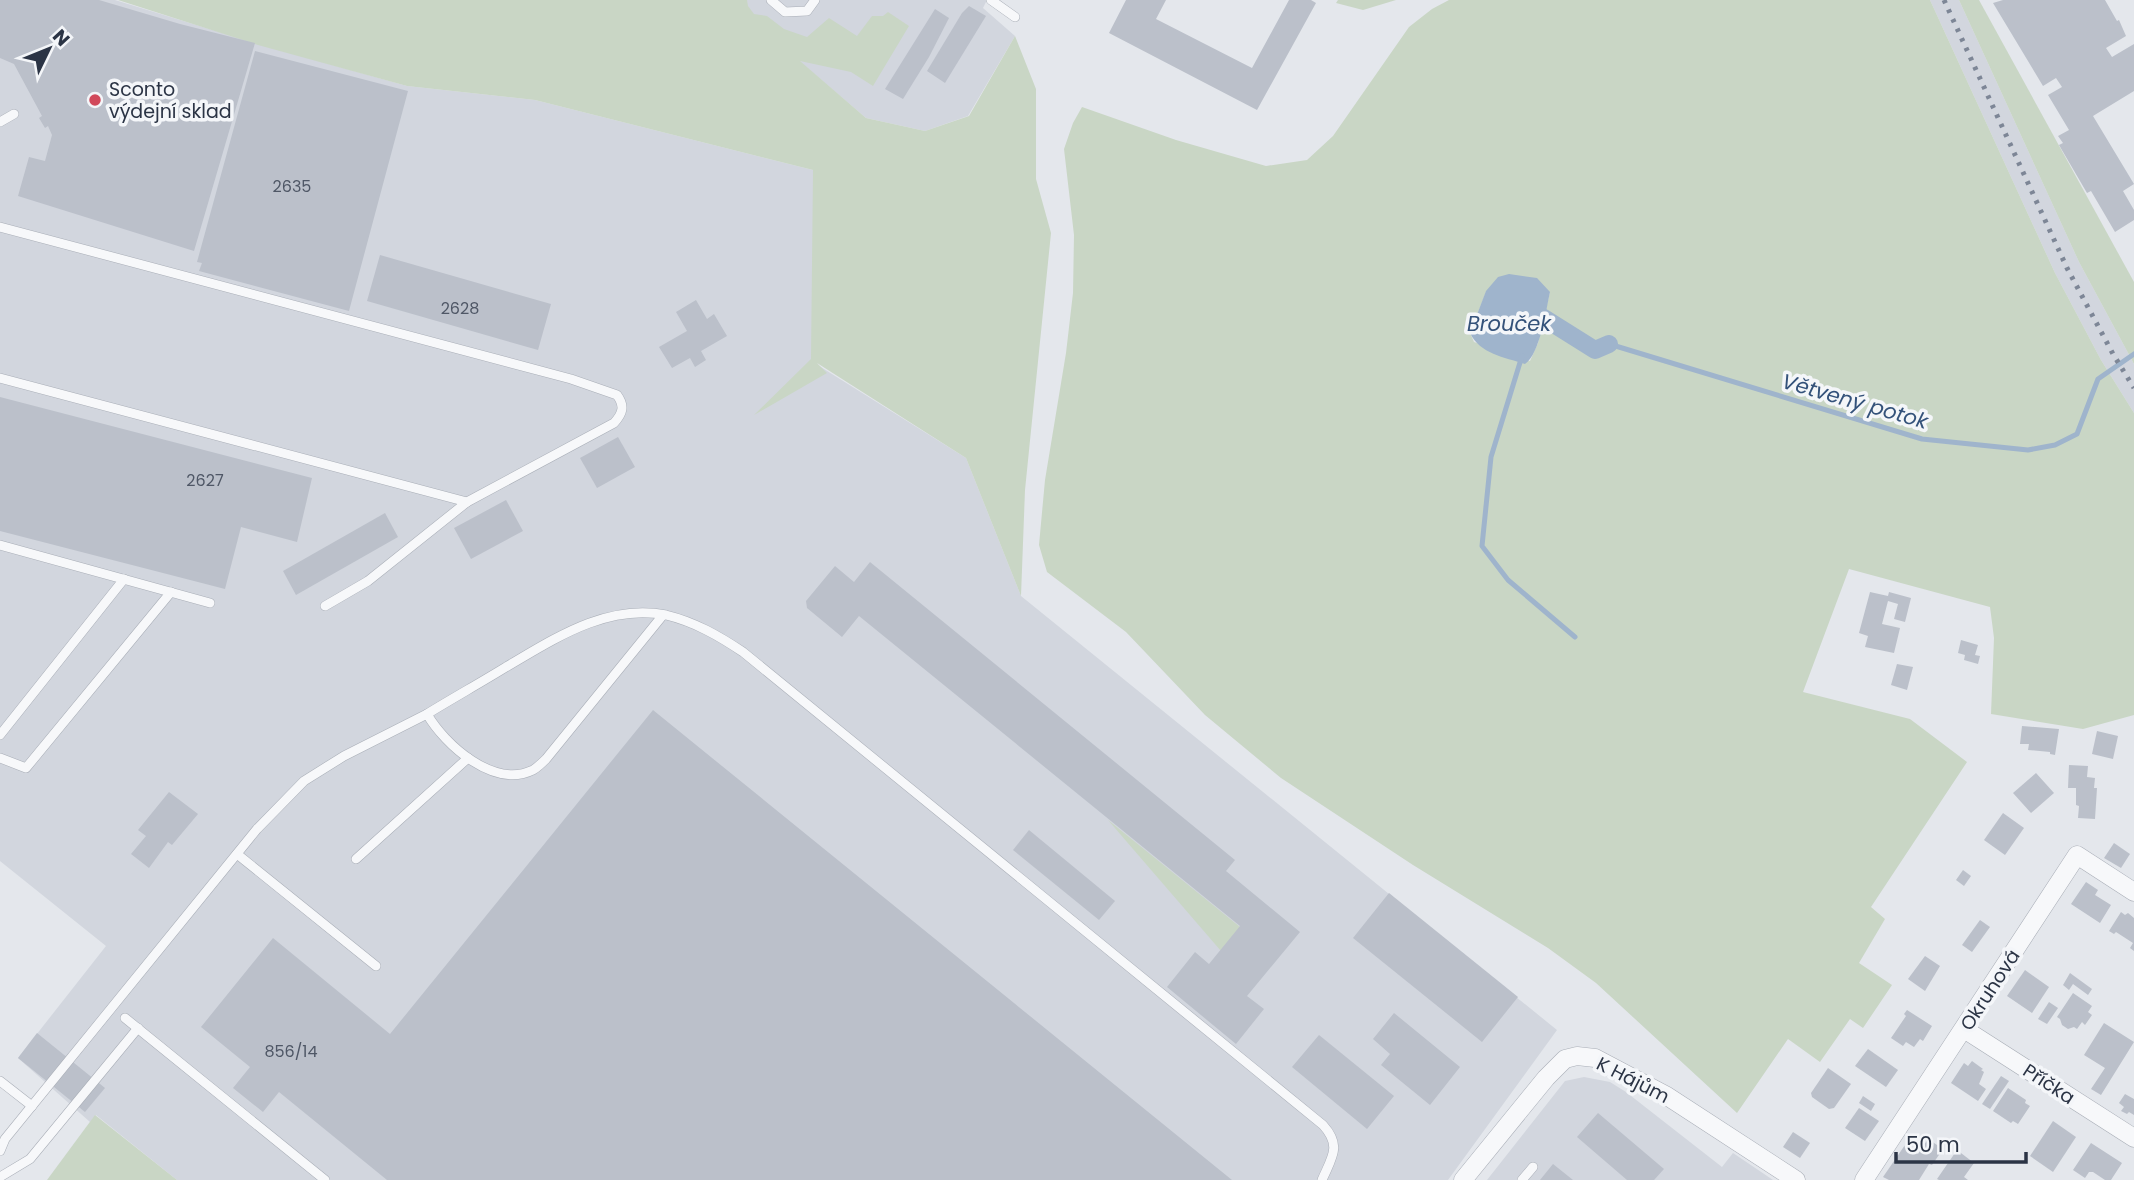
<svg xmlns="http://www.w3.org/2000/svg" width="2134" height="1180" font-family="Poppins,sans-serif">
	<rect width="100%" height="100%" fill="#e4e7ec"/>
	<g fill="#d2d6de">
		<polygon points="0,0 115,0 255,43 407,86 535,100 813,170 816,364 966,458 1021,596 1557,1030 1448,1180 177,1180 96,1115 90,1122 18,1058 106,946 0,861"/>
		<polygon points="606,0 987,0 983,8 1015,36 968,116 925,131 866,118 798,60"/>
		<polygon points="1930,0 1959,0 2079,262 2134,364 2134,413 2101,360 2055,273"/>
		<polygon points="1584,1077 1610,1082 1626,1092 1722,1167 1733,1153 1773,1180 1487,1180 1565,1081"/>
	</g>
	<g fill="#c9d6c5" fill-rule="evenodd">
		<polygon points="118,0 747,0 748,6 754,14 767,16 784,29 807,37 829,18 857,36 872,16 883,16 888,12 909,26 873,86 851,72 800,61 866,118 925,131 969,116 1015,36 1036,89 1036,179 1051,233 1025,490 1021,596 966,458 817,363 827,373 754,415 811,359 813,170 535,100 407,86 258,45"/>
		<polygon points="1338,0 1396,0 1363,10 1336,3"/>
		<path d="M1449,0H1930L2055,273L2101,360L2134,413V715L2083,729L1991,714L1994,638L1990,607L1849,569L1803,692L1910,719L1967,762L1871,907L1885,919L1859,963L1892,985L1863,1028L1850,1019L1820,1062L1788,1039L1737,1113L1596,983L1548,948L1413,865L1281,778L1205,715L1126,632L1047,572L1039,545L1045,480L1066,353L1073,293L1074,235L1064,149L1073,123L1082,107L1176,140L1266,166L1307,160L1333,136L1409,27L1432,9ZM1486,292H1550L1538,343L1530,361L1474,342L1470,333Z"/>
		<polygon points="1959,0 1979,0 2134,282 2134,364 2079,262"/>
		<polygon points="1108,820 1240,927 1221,951"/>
		<polygon points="95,1115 177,1180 47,1180"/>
	</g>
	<path fill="#9fb4cc" d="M1509,274L1537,278L1550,292C1546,310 1540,354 1525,364C1504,357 1480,354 1470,333L1486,291L1498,277Z"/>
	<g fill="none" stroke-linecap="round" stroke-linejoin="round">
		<g stroke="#9fb4cc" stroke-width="5">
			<polyline points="1609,344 1922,439 2028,450 2055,445 2077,434 2098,379 2134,354"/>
			<polyline points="1522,356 1491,457 1482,546 1508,580 1575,637"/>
		</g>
		<polyline stroke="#9fb4cc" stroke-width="18" points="1544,318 1595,350 1609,344"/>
	</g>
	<g fill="#bbc0ca">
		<polygon points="0,0 99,0 180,24 255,43 194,251 18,196 29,157 45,161 52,135 48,126 45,128 39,118 42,116 14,64 0,58"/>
		<polygon points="1126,0 1166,0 1156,19 1252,68 1289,0 1311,0 1316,3 1257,110 1109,33"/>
		<polygon points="2003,0 2105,0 2117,21 2119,20 2126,36 2106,48 2112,57 2134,44 2134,91 2093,116 2134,184 2123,191 2134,210 2134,220 2115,232 2091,191 2087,193 2059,145 2063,143 2058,136 2069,130 2048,95 2062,87 2056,78 2043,86 1993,3"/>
		<polygon points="969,6 986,16 945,83 927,71 962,13"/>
		<polygon points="935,9 949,18 929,57 903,99 885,89"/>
		<polygon points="255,51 408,91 349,311 199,271 202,263 197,262"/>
		<polygon points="380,255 551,304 538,350 367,301"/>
		<polygon points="696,300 707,319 714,314 727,336 701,351 706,360 695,367 690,358 672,368 659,347 687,331 676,312"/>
		<polygon points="0,397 312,478 297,542 241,527 225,589 0,531"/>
		<polygon points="618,437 635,467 597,488 580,458"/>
		<polygon points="506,500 523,531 471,559 454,528"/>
		<polygon points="385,513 398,537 296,595 283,571"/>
		<polygon points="870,562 1235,860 1226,871 1300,932 1247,996 1264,1009 1236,1044 1167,987 1195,952 1209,964 1240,926 859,616 842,637 807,608 806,601 835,566 854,582"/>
		<polygon points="1870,592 1888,596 1889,592 1911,598 1905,622 1894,619 1898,604 1888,601 1882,624 1900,628 1894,653 1865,647 1868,636 1859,633"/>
		<polygon points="1961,640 1978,645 1975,655 1980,656 1978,664 1964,660 1965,655 1958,653"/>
		<polygon points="1897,664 1913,667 1907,690 1891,685"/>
		<polygon points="653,710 1232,1180 387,1180 279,1092 263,1112 233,1088 250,1067 201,1027 273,938 390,1034"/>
		<polygon points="2022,726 2059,729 2055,755 2050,754 2050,752 2028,750 2029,744 2020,744"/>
		<polygon points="2097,731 2118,736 2113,759 2092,754"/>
		<polygon points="2069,765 2088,766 2087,777 2095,778 2094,788 2097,788 2095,819 2078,818 2079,806 2076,805 2076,788 2068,788"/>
		<polygon points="2036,773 2054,793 2031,813 2013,793"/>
		<polygon points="169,792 198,814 172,845 168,842 149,868 131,854 146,836 138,830"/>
		<polygon points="2003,813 2024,828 2005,855 1984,840"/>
		<polygon points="1029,830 1115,901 1099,920 1013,850"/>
		<polygon points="2114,843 2130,854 2121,868 2104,858"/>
		<polygon points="1963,870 1971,876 1964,886 1956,880"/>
		<polygon points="2086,882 2098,890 2095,895 2111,905 2100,923 2071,904"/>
		<polygon points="1389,893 1518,997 1482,1042 1353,938"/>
		<polygon points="2121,912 2125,915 2128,913 2134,918 2134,951 2130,948 2133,943 2116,932 2114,934 2109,931"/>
		<polygon points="1980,920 1990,927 1972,952 1962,945"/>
		<polygon points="1925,956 1940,966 1925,991 1908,979"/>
		<polygon points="2025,970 2049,987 2032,1013 2007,996"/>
		<polygon points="2070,973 2092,989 2088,995 2073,984 2069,990 2063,985"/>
		<polygon points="2073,993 2092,1006 2088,1012 2092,1015 2085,1025 2082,1022 2077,1029 2074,1027 2068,1029 2062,1025 2060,1019 2057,1017"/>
		<polygon points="2049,1002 2058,1008 2047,1024 2038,1019"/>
		<polygon points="1907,1010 1932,1026 1923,1041 1920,1039 1914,1047 1906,1042 1903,1046 1891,1038 1906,1016 1904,1014"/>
		<polygon points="1394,1013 1460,1067 1430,1105 1381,1065 1390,1054 1373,1039"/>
		<polygon points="2104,1023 2134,1042 2101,1095 2091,1089 2105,1068 2084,1055"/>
		<polygon points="37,1033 105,1088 85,1112 18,1058"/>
		<polygon points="1319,1035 1394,1096 1367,1129 1292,1067"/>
		<polygon points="1868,1049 1898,1070 1886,1087 1855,1066"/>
		<polygon points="1972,1061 1983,1069 1981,1070 1984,1072 1979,1084 1986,1089 1978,1101 1951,1083 1964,1063 1968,1066"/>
		<polygon points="1828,1068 1851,1084 1834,1108 1829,1109 1812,1097 1811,1093"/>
		<polygon points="2001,1076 2009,1081 1990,1109 1982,1104"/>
		<polygon points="2008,1088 2026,1100 2025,1103 2030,1106 2018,1124 2013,1121 2011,1123 1993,1111"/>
		<polygon points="2125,1094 2134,1099 2134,1115 2129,1112 2127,1114 2121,1111 2124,1107 2119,1103"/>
		<polygon points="1863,1096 1875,1104 1871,1111 1859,1103"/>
		<polygon points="1859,1108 1879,1121 1865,1141 1845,1128"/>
		<polygon points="1598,1113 1664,1169 1654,1180 1627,1180 1577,1137"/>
		<polygon points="2053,1121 2076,1137 2053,1172 2030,1156"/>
		<polygon points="1793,1132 1810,1143 1800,1158 1783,1147"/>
		<polygon points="1928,1139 1943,1149 1932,1165 1929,1164 1919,1180 1889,1180 1883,1177 1905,1145 1918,1154"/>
		<polygon points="2091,1143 2122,1163 2111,1180 2105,1180 2093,1172 2089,1172 2085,1178 2073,1170"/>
		<polygon points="1957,1150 1974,1163 1964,1177 1968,1180 1939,1180 1937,1179"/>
		<polygon points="1553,1164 1573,1180 1540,1180"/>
	</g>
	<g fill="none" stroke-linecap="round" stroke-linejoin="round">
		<g stroke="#a9aeb7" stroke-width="10">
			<g id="lane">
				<polyline points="771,0 785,12 807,11 815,0"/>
				<polyline points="991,0 1015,17"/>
				<polyline points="0,122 14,114"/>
				<path d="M0,227L571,379L617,395C625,406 623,413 614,423L467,502L368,581L325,606"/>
				<polyline points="0,378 467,502"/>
				<polyline points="0,545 210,603"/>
				<path d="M427,714C453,698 480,683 506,667C554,639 607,603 666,615C695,622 719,636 743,652L1323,1125C1342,1146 1332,1157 1322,1180"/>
				<polyline points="0,735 124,579"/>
				<polyline points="0,758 26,768 171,592"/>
				<polyline points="237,854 376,966"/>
				<polyline points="356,859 468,758"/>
				<polyline points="125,1018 325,1180"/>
				<polyline points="0,1081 32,1106"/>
				<path d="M0,1151L5,1139L257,829L304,781L344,756L427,714C445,745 494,789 533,770C538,767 542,763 546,759L663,615"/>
				<polyline points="0,1177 30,1159 138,1028"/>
				<polyline points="1522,1180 1533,1167"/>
			</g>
		</g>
		<g stroke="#a9aeb7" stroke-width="19">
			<g id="street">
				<polyline points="1964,1029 2134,1138"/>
				<polyline points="1463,1180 1546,1078 1565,1059 1577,1056 1595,1058 1667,1096 1796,1180"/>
				<polyline points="1864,1180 2077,855 2134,892"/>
			</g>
		</g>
		<use href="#lane" stroke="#f7f8fa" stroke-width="9"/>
		<use href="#street" stroke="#f7f8fa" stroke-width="18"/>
		<polyline stroke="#7d8696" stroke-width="5" stroke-dasharray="3.5 7" stroke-linecap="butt" points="1944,0 2067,268 2113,354 2134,388"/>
	</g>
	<circle fill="#d1495b" stroke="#f4f6f9" stroke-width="2.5" cx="95" cy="100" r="7"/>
	<g text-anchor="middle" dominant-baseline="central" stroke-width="7" stroke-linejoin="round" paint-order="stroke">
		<g font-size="16" fill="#4f5766">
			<text x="292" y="186">2635</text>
			<text x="460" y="308">2628</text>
			<text x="205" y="480">2627</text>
			<text x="291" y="1051">856/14</text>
		</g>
		<g font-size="19" fill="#2b3445" stroke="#f4f6f9" text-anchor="start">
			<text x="109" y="89">Sconto<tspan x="109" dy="22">výdejní sklad</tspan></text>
		</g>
		<g font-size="19" fill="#2b3445" stroke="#f4f6f9">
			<text transform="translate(1990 990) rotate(-57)">Okruhová</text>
			<text transform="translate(1633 1080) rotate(27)">K Hájům</text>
			<text transform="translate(2049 1084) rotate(33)">Příčka</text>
		</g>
		<g font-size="21" font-style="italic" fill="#34527a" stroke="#f4f6f9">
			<text x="1509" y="323">Brouček</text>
			<text transform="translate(1855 401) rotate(16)">Větvený potok</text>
		</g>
	</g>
	<g transform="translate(49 49) rotate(47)" stroke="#f4f6f9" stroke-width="5" paint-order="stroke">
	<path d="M0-5L12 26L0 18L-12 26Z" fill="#2b3445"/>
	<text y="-10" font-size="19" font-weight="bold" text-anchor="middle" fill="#2b3445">N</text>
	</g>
	<path d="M1896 1152v10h130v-10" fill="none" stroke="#2b3445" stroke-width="3.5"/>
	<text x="1906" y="1152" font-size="21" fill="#2b3445" stroke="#f4f6f9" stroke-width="5" paint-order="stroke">50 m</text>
</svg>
